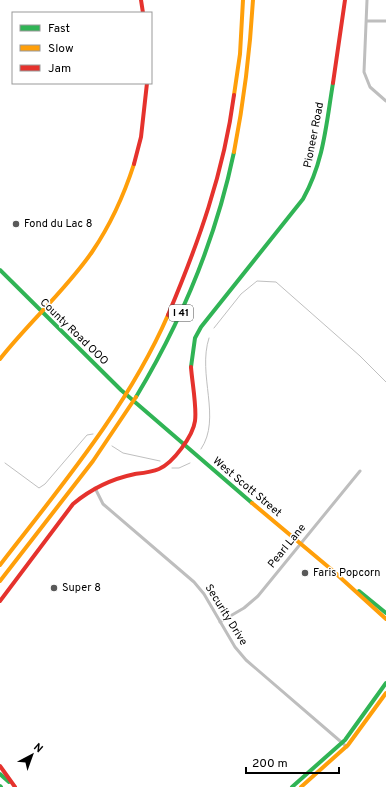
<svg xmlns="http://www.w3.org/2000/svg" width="386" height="787" font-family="Overpass,sans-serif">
	<rect width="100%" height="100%" fill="#fff"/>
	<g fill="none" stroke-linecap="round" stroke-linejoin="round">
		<g stroke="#bfbfbf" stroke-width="1">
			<polyline points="214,328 241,294 257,281 276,282 360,356 386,382"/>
			<polyline points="112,446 123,453 160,461"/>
			<path d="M201,449C222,418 197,375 209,338"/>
			<polyline points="5,463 39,488 45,484 87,435 93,434"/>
			<polyline points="172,468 179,468 190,463"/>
		</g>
		<g stroke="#bebebe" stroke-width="3">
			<polyline points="367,0 364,72 370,87 386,101"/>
			<polyline points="367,21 386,21"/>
			<polyline points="95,488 103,504 194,582 204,594 235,647 246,660 347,747"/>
			<polyline points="220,622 244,608 258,596 360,471"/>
		</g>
		<g stroke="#30b455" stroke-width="4">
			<polyline points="0,270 121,390 252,503"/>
			<path d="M191,367L195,338L201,327L303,199C324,161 326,125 333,83"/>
			<path d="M136,397C181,322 216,238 234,152"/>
			<polyline points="359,591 386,613"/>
			<polyline points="0,774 9,782"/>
			<polyline points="0,786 1,787"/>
			<polyline points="292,787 345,740 386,683"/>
		</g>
		<g stroke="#ff9f0a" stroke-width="4">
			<polyline points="234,95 240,54 243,0"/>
			<path d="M234,152C244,101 250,51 253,0"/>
			<path d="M0,359C29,322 65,291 92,252C111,224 124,195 134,164"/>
			<polyline points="252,503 332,570 386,619"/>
			<path d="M0,565C61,486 128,407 168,315"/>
			<polyline points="0,581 93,461 136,397"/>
			<polyline points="301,787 348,745 386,693"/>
		</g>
		<g stroke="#e5322d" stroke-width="4">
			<polyline points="141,0 143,13"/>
			<polyline points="333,83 345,0"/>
			<polyline points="134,164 141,137 147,83"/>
			<path d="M168,315C198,244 224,172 234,95"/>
			<path d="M0,601L73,504C92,488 111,479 135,474C143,473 152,472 159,469C173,463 193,436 195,421C197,407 192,382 191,367"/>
			<polyline points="0,766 15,787"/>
		</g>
	</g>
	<g fill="#595959" stroke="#fff" stroke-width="1.5">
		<circle cx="16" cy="224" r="4"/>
		<circle cx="305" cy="573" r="4"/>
		<circle cx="54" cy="588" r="4"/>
	</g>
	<g text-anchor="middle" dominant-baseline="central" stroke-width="3" stroke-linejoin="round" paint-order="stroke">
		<rect fill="#fff" stroke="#4c4c4c" stroke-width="1" x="169" y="305" width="24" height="16" rx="3"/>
		<g font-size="10" font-weight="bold" fill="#000">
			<text x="181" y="313">I 41</text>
		</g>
		<g font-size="11" fill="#000" stroke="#fff">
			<text transform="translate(314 135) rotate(-79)">Pioneer Road</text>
			<text transform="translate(74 332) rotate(44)">County Road OOO</text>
			<text transform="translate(247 487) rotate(40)">West Scott Street</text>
			<text transform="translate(287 546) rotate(-51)">Pearl Lane</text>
			<text transform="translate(226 615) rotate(58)">Security Drive</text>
		</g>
		<g font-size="11" fill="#000" stroke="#fff" text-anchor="start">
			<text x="24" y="224">Fond du Lac 8</text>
			<text x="313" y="573">Faris Popcorn</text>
			<text x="62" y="588">Super 8</text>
		</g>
	</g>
	<rect x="12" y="12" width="140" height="72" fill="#ffffff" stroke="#999999"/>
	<rect x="20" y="25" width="20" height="6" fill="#30b455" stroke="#999999"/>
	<text x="48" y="32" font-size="12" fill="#000000">Fast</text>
	<rect x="20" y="45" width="20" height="6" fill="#ff9f0a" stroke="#999999"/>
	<text x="48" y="52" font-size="12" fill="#000000">Slow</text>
	<rect x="20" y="65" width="20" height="6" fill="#e5322d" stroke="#999999"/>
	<text x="48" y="72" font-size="12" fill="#000000">Jam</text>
	<g transform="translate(32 755) rotate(41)" stroke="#ffffff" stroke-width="3" paint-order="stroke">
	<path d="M0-3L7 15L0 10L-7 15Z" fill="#000000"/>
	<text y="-6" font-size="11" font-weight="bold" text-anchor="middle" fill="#000000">N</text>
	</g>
	<path d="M246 767v6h93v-6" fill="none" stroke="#000000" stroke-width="2"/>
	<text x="252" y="767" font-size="12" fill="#000000" stroke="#ffffff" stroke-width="3" paint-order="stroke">200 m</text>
</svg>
